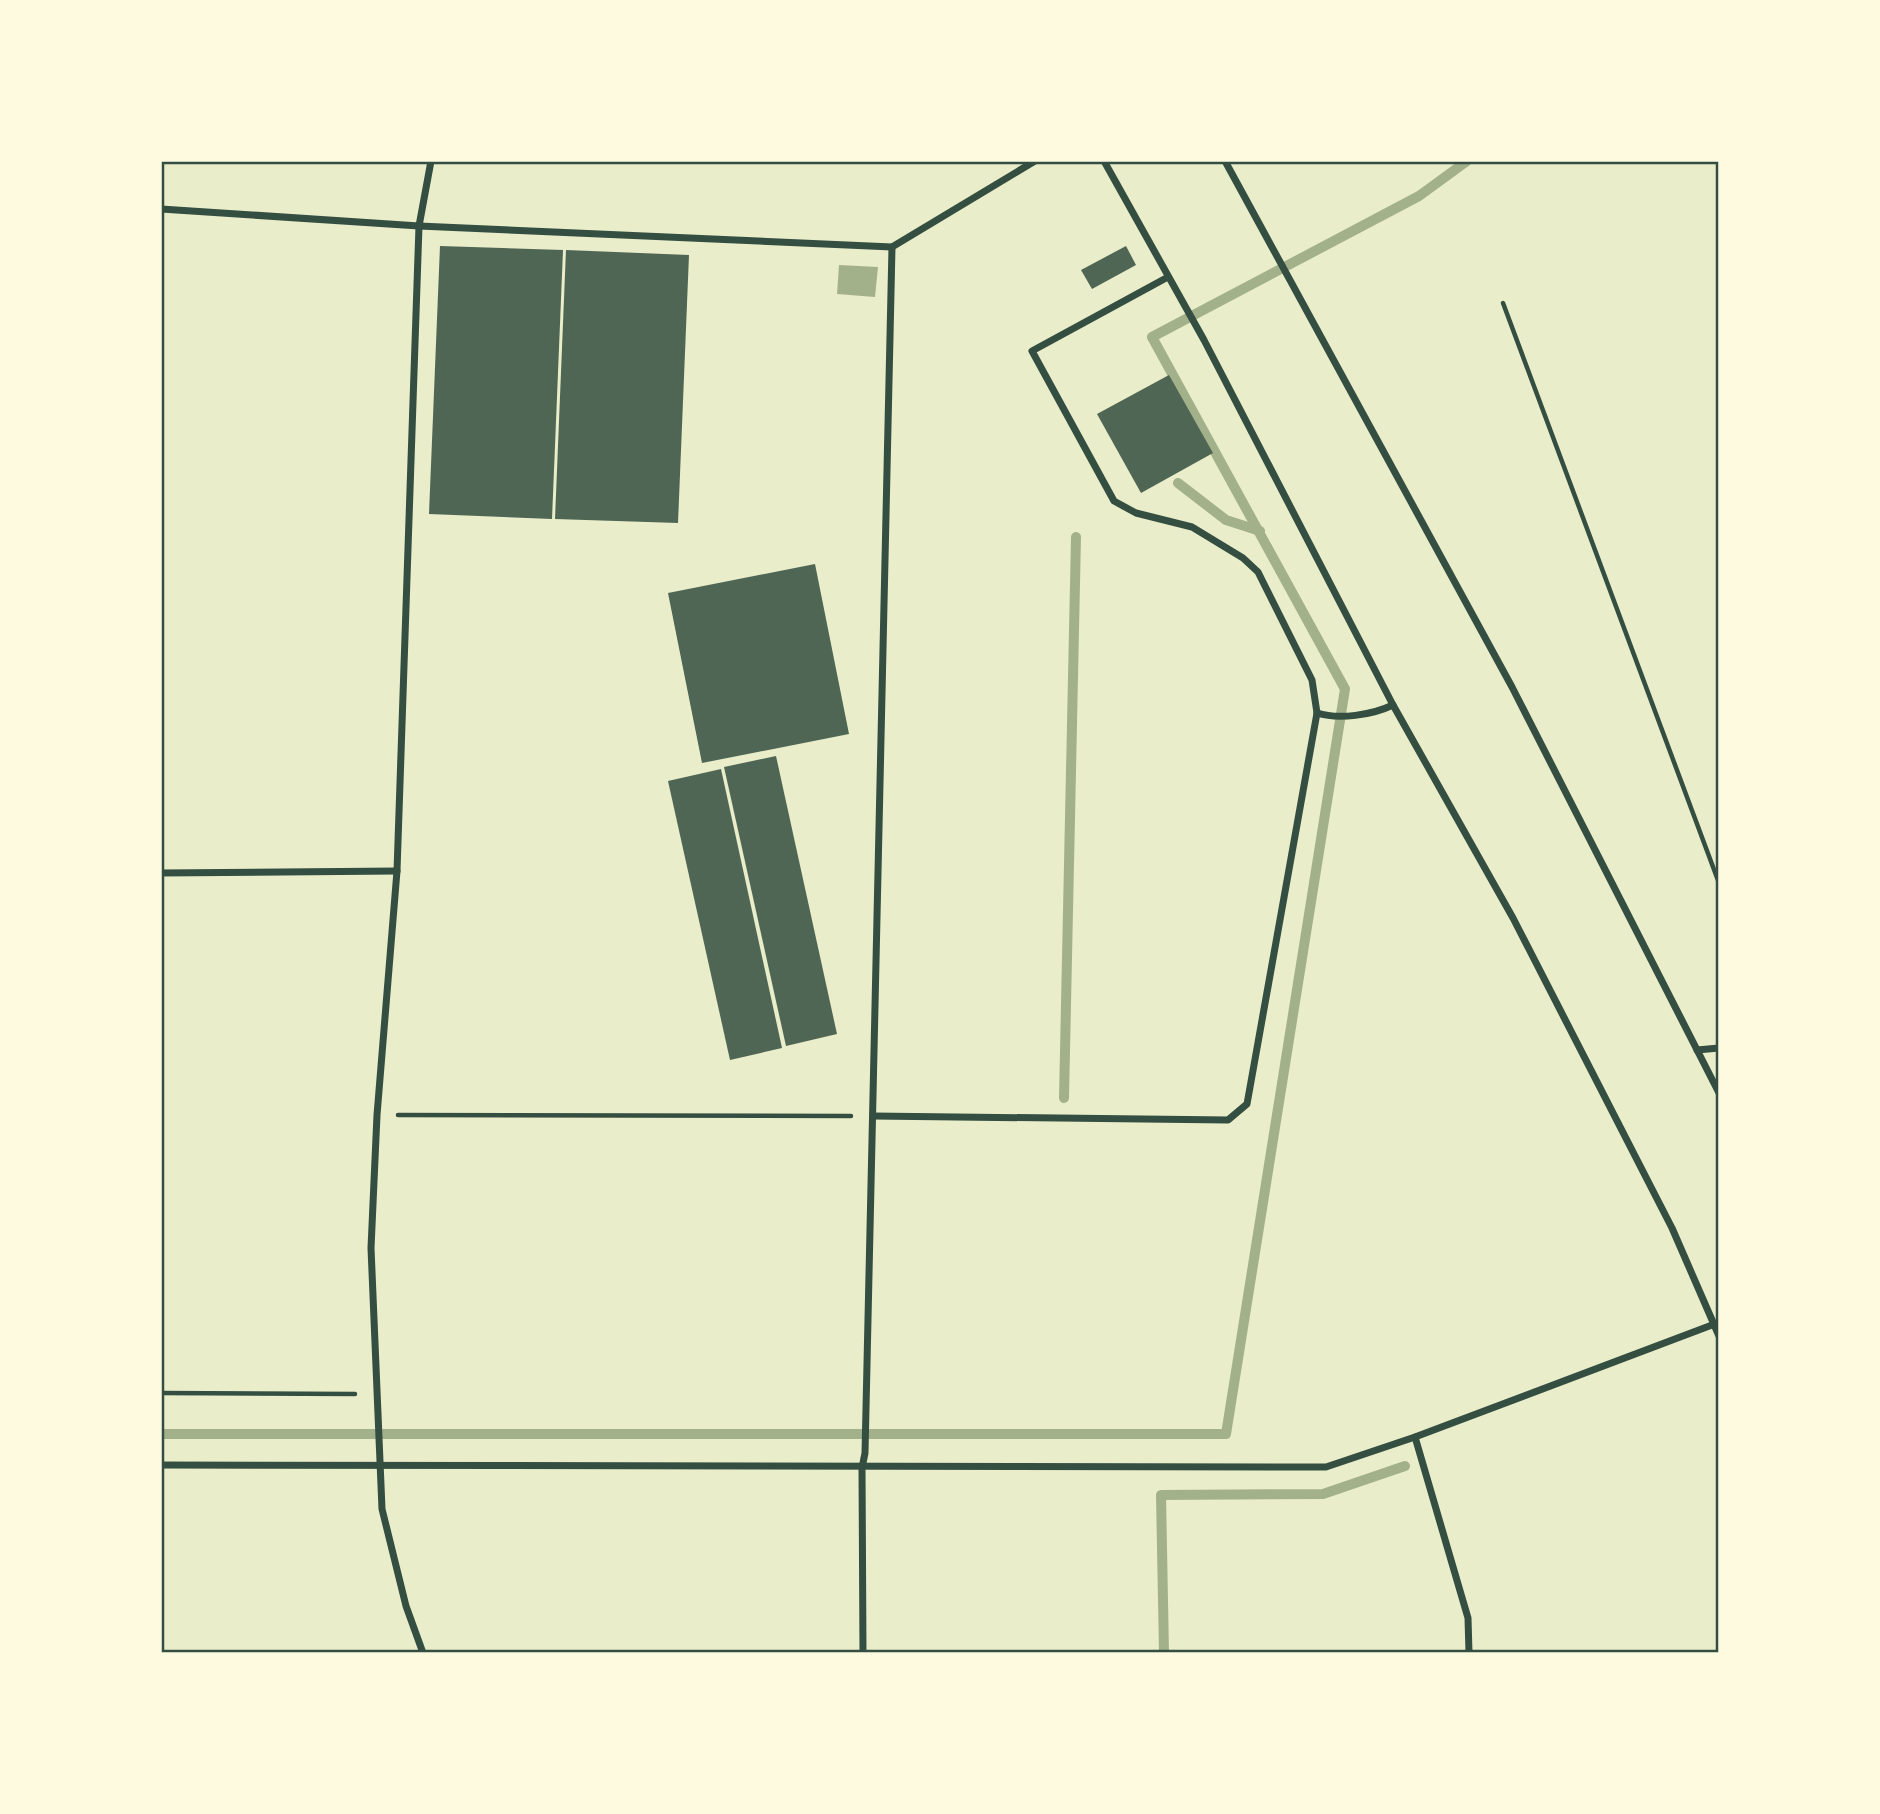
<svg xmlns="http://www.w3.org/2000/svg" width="1880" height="1814" font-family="'DM Sans',sans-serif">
	<rect width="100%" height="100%" fill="#e9edc9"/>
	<polygon fill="#a3b18a" points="839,265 878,267 875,297 837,294"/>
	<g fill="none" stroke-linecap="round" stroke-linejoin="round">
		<g stroke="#a3b18a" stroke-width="10">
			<polyline points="1178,483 1226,520 1260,531"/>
			<polyline points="1064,1098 1076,537"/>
			<polyline points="161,1434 1226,1434 1345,689 1152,337 1419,196 1467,161"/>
			<polyline points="1164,1653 1161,1495 1323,1494 1405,1466"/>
		</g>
	</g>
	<g fill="#4f6655">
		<polygon points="440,246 563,250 552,519 429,514"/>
		<polygon points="1126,246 1136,265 1092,289 1081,270"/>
		<polygon points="566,250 689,255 678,523 555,519"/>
		<polygon points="1169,375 1213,453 1141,493 1097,414"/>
		<polygon points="815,564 849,734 702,763 668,593"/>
		<polygon points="776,756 837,1034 786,1046 724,767"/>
		<polygon points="721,769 782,1048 730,1060 668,781"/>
	</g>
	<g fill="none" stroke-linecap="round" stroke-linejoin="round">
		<g stroke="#344e41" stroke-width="4.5">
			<polyline points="1503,303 1719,883"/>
			<polyline points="398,1115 851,1116"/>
			<polyline points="161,1393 355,1394"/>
		</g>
		<g stroke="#344e41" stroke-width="7">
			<polyline points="1104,161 1204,340 1393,705 1513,918 1672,1228 1719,1336"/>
			<polyline points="1225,161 1512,687 1719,1093"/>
			<polyline points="161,209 419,226 892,247 1035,161"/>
			<path d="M1317,713C1339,720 1372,715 1393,705"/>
			<polyline points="161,873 397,871"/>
			<polyline points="1697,1050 1719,1048"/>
			<polyline points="873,1116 1228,1120 1247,1104 1317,713 1312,680 1258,572 1243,558 1192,527 1136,513 1114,501 1032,351 1168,277"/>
			<polyline points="1415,1437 1468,1618 1469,1653"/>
			<polyline points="161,1465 1326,1467 1415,1437 1712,1325"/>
			<polyline points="423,1653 406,1606 382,1509 371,1248 377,1115 397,871 419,226 431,161"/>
			<polyline points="863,1653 862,1468 865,1453 892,247"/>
		</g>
	</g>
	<rect width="1880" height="1814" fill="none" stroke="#fefae0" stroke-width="326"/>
	<rect x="163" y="163" width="1554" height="1488" fill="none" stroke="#344e41" stroke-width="2.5"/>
</svg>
